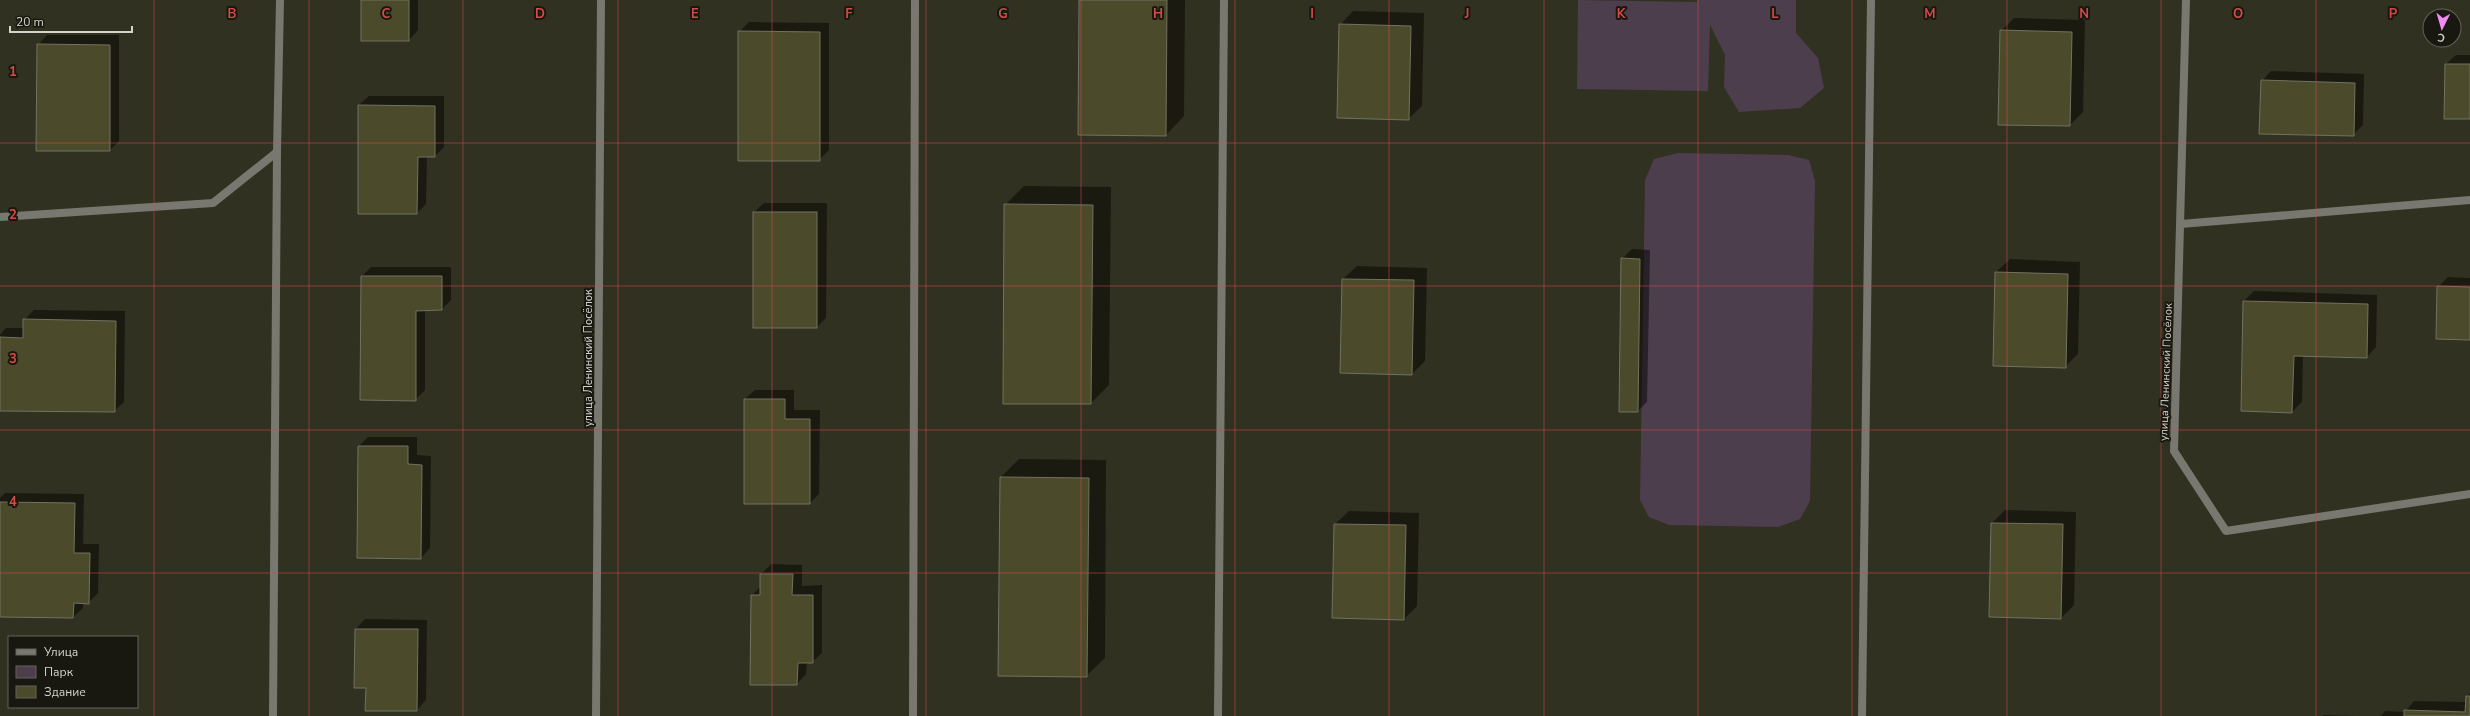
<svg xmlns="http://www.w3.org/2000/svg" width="2470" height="716" font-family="'Nunito Sans',sans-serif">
	<rect width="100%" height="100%" fill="#313121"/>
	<g fill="#4d3e4d">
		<polygon points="1578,0 1697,2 1697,0 1796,0 1796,33 1818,58 1824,88 1800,108 1739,112 1724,87 1725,55 1710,25 1708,91 1577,89"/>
		<polygon points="1678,153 1788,155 1809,160 1815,181 1810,501 1800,519 1778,527 1669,525 1649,517 1640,500 1645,180 1654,159"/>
	</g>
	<g fill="#0007">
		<polygon points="362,0 418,0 418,30 409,40"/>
		<polygon points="1080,0 1185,0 1184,116 1166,135"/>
		<polygon points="1353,11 1424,13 1422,106 1408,119 1340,25"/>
		<polygon points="2014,18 2085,20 2083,112 2070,125 2001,31"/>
		<polygon points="749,22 829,23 829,150 819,160 739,32"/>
		<polygon points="47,35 119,35 119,141 110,150 38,45"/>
		<polygon points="2456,55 2470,55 2470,118 2446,64"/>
		<polygon points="2271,71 2364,74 2363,125 2353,135 2262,81"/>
		<polygon points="369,96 444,96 444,147 435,156 427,156 426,204 417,213 359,105"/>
		<polygon points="1024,186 1111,187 1109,385 1091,403 1005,205"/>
		<polygon points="764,203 827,203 826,318 817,327 754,212"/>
		<polygon points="1632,249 1650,250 1647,402 1638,411 1622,259"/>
		<polygon points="2010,259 2080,262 2078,354 2065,367 1996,272"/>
		<polygon points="1357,266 1427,268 1425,361 1412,374 1343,279"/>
		<polygon points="371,267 451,267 451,300 442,309 425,310 425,390 415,400 362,276"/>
		<polygon points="2448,277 2470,278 2470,339 2438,287"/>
		<polygon points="2254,291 2377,295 2376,347 2367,357 2303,355 2302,402 2292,412 2242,410 2244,301"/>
		<polygon points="34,310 125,311 124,402 114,411 0,410 0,335 6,328 24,328 24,320"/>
		<polygon points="755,390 794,390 794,410 820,410 819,494 810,503 745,399"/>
		<polygon points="368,437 417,437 417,455 431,456 430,548 421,558 359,446"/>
		<polygon points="1019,459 1106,460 1105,658 1086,676 1001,477"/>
		<polygon points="5,493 84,494 83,544 99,544 98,593 88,603 83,603 83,608 73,617 0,616 0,498"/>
		<polygon points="2005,510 2076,512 2074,605 2061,618 1992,523"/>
		<polygon points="1349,511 1419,513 1417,606 1404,619 1335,524"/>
		<polygon points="771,564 802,565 802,586 822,585 822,653 812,662 807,662 806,674 797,684 751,684 752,595 761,586 761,574"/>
		<polygon points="365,619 427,620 426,700 417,710 367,687 356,629"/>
		<polygon points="2470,693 2470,716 2381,716 2385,711 2405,712 2414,701 2467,702 2467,696"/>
		<polygon points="2324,715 2355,716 2322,716"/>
	</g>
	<g fill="#4b4b2c" stroke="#727260">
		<rect x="361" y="0" width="48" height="41"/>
		<polygon points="1079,0 1167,0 1166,136 1078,135"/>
		<polygon points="1339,24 1411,26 1409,120 1337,118"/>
		<polygon points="2000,30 2072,32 2070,126 1998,125"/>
		<polygon points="738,31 820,32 820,161 738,161"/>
		<polygon points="37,44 110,45 110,151 36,151"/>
		<polygon points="2445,64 2470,64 2470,119 2444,119"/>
		<polygon points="2261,80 2355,83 2354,136 2259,134"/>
		<polygon points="358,105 435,106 435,157 418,157 417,214 358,214"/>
		<polygon points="1004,204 1093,205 1091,404 1003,404"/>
		<rect x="753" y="212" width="64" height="116"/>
		<polygon points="1621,258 1640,259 1638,412 1619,412"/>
		<polygon points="1995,272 2068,274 2066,368 1993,366"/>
		<polygon points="361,276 442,276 442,310 416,311 416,401 360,400"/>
		<polygon points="1342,279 1414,280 1412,375 1340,373"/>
		<polygon points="2437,286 2470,287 2470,340 2436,339"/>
		<polygon points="2243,301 2368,304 2367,358 2294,356 2292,413 2241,411"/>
		<polygon points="23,319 116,321 115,412 0,411 0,337 23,338"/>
		<polygon points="744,399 785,399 785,419 810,419 810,504 744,504"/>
		<polygon points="358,446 408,446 408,464 422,465 421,559 357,558"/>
		<polygon points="1000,477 1089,478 1087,677 998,676"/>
		<polygon points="0,502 75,503 74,553 90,553 89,604 74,603 73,618 0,617"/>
		<polygon points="1991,523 2063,524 2061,619 1989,617"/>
		<polygon points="1334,524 1406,525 1404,620 1332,618"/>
		<polygon points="760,574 793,574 792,595 813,595 813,663 798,663 797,685 750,685 751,595 760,595"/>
		<polygon points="355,629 418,629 417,711 365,711 366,688 354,688"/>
		<polygon points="2466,696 2470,696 2470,716 2404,716 2404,710 2465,712"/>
	</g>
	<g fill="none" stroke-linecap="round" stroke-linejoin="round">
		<g stroke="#787870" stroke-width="8">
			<polyline points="0,217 213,203 277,152"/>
			<polyline points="2181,224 2470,200"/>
		</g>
		<g stroke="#787870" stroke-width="8">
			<polyline points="2186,0 2174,451 2226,531 2470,494"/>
			<polyline points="273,716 277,152 280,0"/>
			<polyline points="596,716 601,0"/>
			<polyline points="913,716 915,0"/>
			<polyline points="1218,716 1224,0"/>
			<polyline points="1862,716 1871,0"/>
		</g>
	</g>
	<path fill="none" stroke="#d64a48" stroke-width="1" stroke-opacity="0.55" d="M154,0V716M309,0V716M463,0V716M618,0V716M772,0V716M926,0V716M1081,0V716M1235,0V716M1389,0V716M1544,0V716M1698,0V716M1852,0V716M2007,0V716M2161,0V716M2316,0V716M0,143H2470M0,286H2470M0,430H2470M0,573H2470"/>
	<g text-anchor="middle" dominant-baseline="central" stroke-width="4" stroke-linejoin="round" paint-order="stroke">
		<g font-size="11" fill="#d4d4ca" stroke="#181811">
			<text transform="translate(588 358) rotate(-90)">улица Ленинский Посёлок</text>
			<text transform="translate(2166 372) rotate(-88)">улица Ленинский Посёлок</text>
		</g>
	</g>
	<g font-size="13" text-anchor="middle" font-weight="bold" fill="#d64a48" stroke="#181811" stroke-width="4" stroke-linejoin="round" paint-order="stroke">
		<text x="232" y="18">B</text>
		<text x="386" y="18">C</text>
		<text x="540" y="18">D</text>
		<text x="695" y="18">E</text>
		<text x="849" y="18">F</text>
		<text x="1003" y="18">G</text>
		<text x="1158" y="18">H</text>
		<text x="1312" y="18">I</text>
		<text x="1467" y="18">J</text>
		<text x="1621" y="18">K</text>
		<text x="1775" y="18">L</text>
		<text x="1930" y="18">M</text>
		<text x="2084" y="18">N</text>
		<text x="2238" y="18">O</text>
		<text x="2393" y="18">P</text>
		<text x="13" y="76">1</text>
		<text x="13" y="219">2</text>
		<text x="13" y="363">3</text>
		<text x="13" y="506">4</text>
	</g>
	<rect x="8" y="636" width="130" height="72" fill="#181811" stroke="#63635b"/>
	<rect x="16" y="649" width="20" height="6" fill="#787870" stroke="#63635b"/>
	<text x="44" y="656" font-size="12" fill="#d4d4ca">Улица</text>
	<rect x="16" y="666" width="20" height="12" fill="#4d3e4d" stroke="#63635b"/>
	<text x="44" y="676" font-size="12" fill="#d4d4ca">Парк</text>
	<rect x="16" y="686" width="20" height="12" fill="#4b4b2c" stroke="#63635b"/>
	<text x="44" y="696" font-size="12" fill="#d4d4ca">Здание</text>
	<g transform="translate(2442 28) rotate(185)"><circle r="19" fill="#181811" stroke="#63635b"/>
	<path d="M0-3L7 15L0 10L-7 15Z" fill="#f28af2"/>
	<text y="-6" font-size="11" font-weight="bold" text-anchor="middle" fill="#d4d4ca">С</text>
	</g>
	<path d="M10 26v6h122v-6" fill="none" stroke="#d4d4ca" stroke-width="2"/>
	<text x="16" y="26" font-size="12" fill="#d4d4ca" stroke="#181811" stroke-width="3" paint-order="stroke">20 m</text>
</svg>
